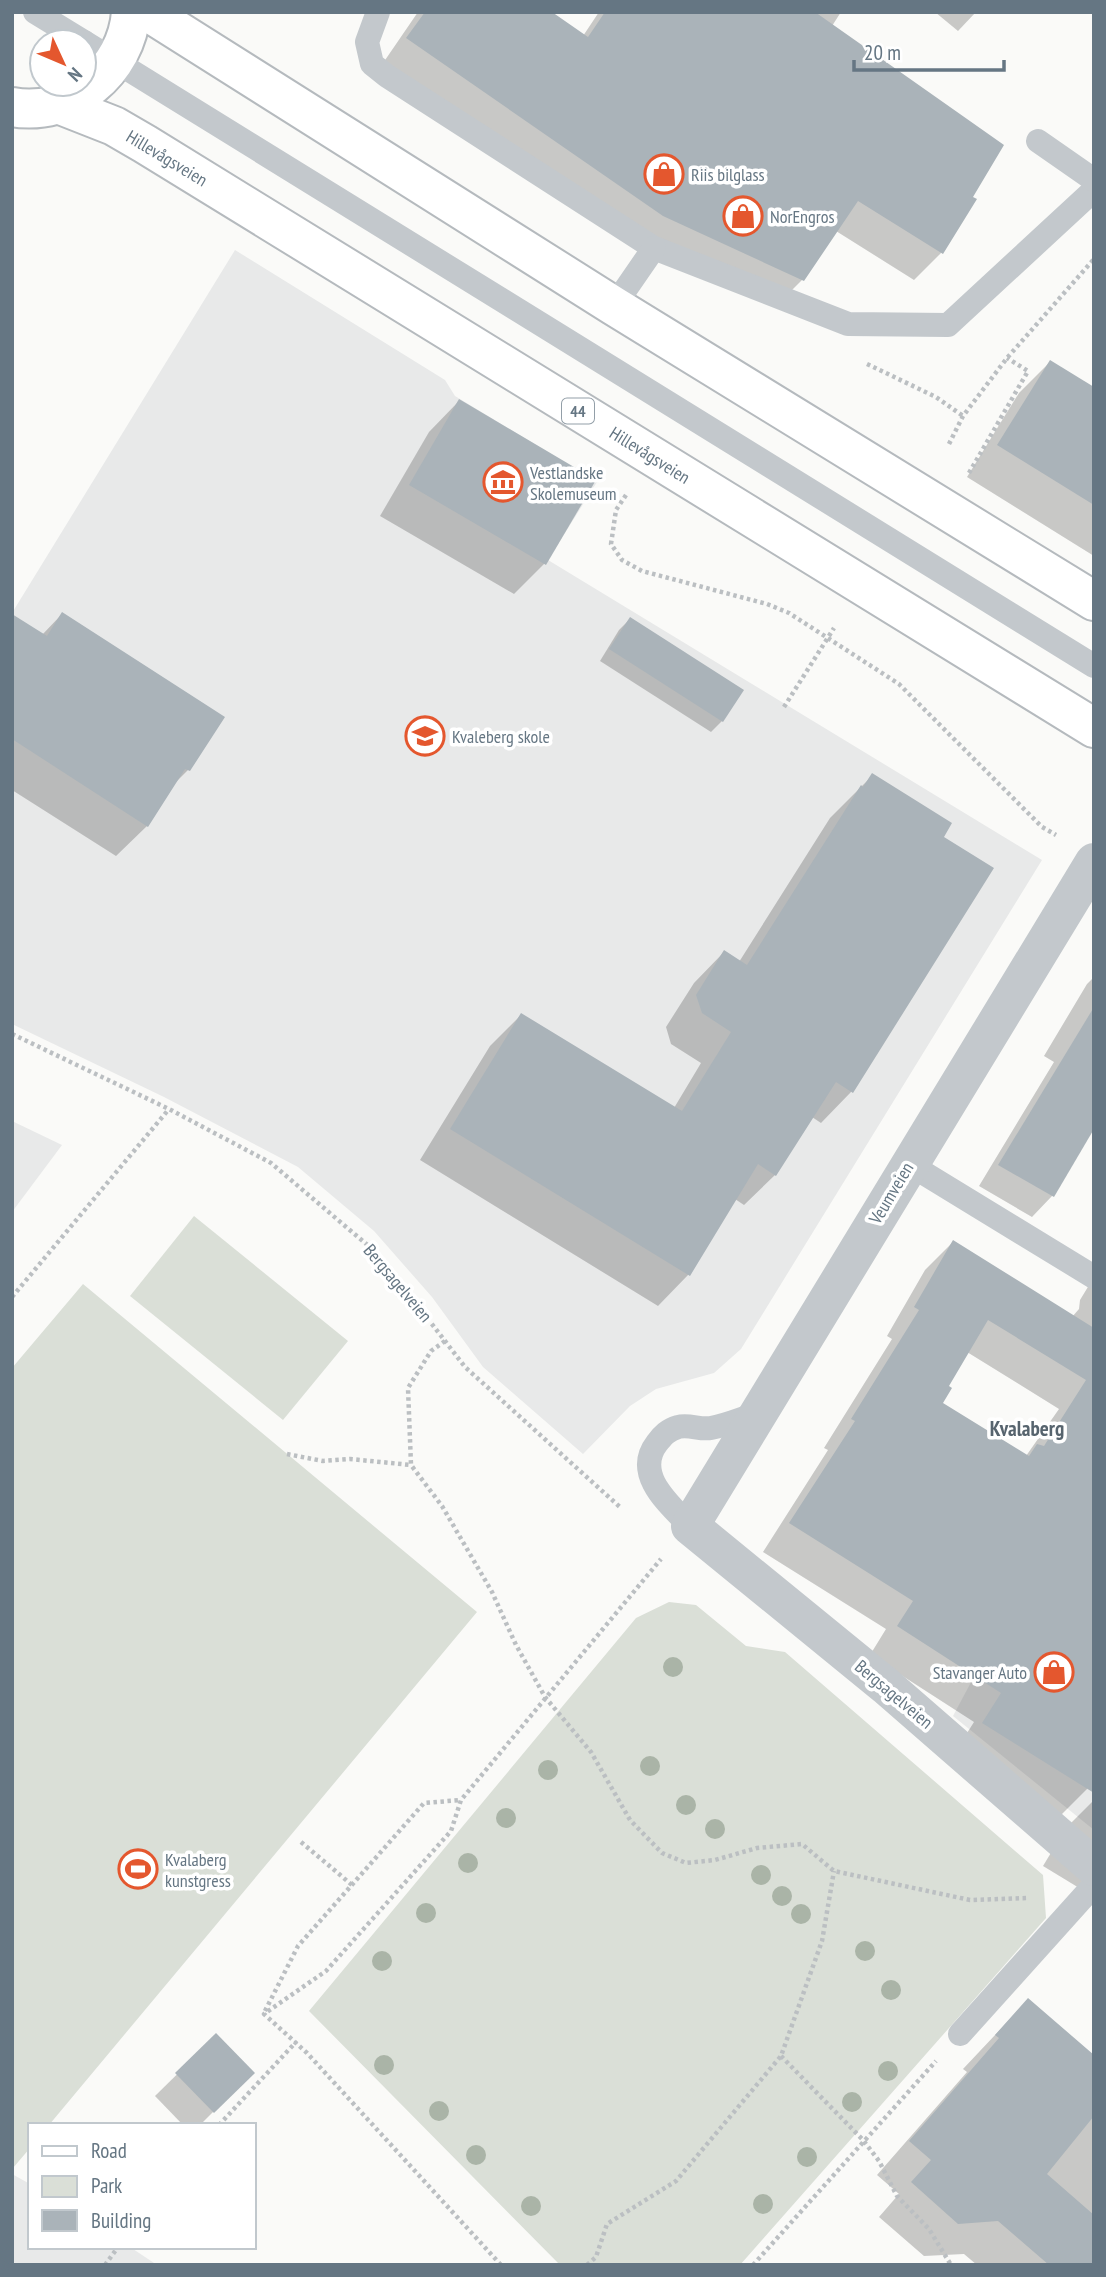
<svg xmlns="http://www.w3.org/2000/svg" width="1106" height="2277" font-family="'PT Sans Narrow',sans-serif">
	<rect width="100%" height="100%" fill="#fafaf8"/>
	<g fill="#e8e9e9">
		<polygon points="235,250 445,380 455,396 597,482 548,560 1042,860 741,1349 714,1373 656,1389 630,1406 583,1454 483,1367 432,1297 374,1231 298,1167 164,1097 12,1024 12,613"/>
		<polygon points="12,1121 62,1145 12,1212"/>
		<polygon points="1094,1452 1094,1830 953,1716"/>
		<polygon points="12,2174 30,2184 30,2247 130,2247 157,2265 12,2265"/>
	</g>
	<g fill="#dadfd7">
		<polygon points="194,1216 348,1341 283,1420 130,1296"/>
		<polygon points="83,1284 477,1612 49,2125 30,2125 30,2148 13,2168 12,1368"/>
		<polygon points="669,1602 696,1605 746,1646 785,1652 1043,1875 1046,1918 740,2265 560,2265 309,2011 636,1618"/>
	</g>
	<g fill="#0003" fill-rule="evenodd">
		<polygon points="418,12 549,12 583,36 599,12 841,12 832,26 970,197 975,200 941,253 914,280 836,231 802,280 775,307 636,242 381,66"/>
		<polygon points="935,12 976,12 958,31"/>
		<polygon points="1050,362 1094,389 1094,556 967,477 1019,393"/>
		<polygon points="459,401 545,563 514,594 380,516 429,432"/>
		<polygon points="62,614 222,717 188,770 171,787 147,826 116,856 12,790 12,636 42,635"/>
		<polygon points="630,619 742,690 722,721 711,732 600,661 619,630"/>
		<polygon points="872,776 851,1092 821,1123 812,1117 775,1175 744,1205 735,1199 688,1275 658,1306 420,1160 490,1046 521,1015 674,1108 701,1063 671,1044 666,1027 694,983 724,952 739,962 830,818"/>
		<polygon points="1094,977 1094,1125 1052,1196 1032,1217 979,1186 1054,1062 1044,1056 1087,984"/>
		<path d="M953,1242L1072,1317L1079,1309L1080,1300L1094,1277V1777L1087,1789L1059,1817L955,1752L974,1722L870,1655L886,1629L763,1552L828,1450L824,1448L892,1339L887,1336L925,1270ZM967,1352L1059,1409L1026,1456L941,1404L947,1386Z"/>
		<polygon points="1094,1800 1094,1897 1043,1866 1066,1828"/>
		<polygon points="1028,2000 1094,2058 1094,2265 977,2265 964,2254 924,2256 879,2217 899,2194 877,2175 967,2072 963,2069"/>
		<polygon points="216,2036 252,2073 200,2125 183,2125 155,2096"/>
	</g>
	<g fill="#aab3b9" fill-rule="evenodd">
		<polygon points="425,12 552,12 588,37 605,12 815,12 1004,145 973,197 977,199 943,254 858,201 804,281 663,216 406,38"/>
		<polygon points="1050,360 1094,387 1094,505 997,445"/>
		<polygon points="459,399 596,480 546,565 409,485"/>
		<polygon points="62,612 225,717 190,771 185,769 148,827 12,739 12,614 47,636"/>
		<polygon points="630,617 744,690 723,722 609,649"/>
		<polygon points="872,773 952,823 944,837 994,868 853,1093 836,1082 776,1176 758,1164 690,1276 450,1129 521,1013 682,1111 731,1032 702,1013 696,995 724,950 747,965 861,785 863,787"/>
		<polygon points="1094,1007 1094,1129 1054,1197 998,1165"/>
		<path d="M953,1240L1094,1328V1793L982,1723L1001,1693L897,1626L913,1601L789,1523L855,1421L851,1419L919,1310L914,1307ZM988,1320L1086,1380L1044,1446L1037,1444L1029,1456L943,1403L952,1388L949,1386Z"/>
		<polygon points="1028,1998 1094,2055 1094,2116 1047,2174 1094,2215 1094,2265 1049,2265 998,2221 958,2224 911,2182 931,2160 909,2141 999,2038 995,2035"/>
		<polygon points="216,2033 255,2073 214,2113 175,2073"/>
	</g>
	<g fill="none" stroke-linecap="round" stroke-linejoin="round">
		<g stroke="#b5babe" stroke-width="42">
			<g id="primary">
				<polyline points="148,12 614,306 1094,601"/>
				<polyline points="58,104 114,126 145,144 1094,728"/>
				<path d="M12,107C71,118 127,70 131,12"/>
			</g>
		</g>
		<g stroke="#bbbfc2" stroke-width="4.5" stroke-dasharray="3.5 3.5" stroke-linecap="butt">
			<polyline points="867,364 936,397 963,416"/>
			<polyline points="949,444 963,416 1007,358 1094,259"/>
			<polyline points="969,473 1028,371 1007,358"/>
			<polyline points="626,495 616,510 611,544 622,560 642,571 767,604 789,613 899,684 1042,827 1056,835"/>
			<polyline points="784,707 834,628"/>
			<polyline points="12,1034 169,1109 271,1163 378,1254 465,1367 621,1508"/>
			<polyline points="12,1297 169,1109"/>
			<polyline points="445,1341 431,1351 408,1388 411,1465 442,1506 492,1592 516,1645 545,1697 591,1752 630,1820 662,1853 686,1863 715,1860 757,1848 802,1844 834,1871 970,1900 1028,1898"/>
			<polyline points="287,1454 323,1461 350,1459 411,1465"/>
			<polyline points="301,1842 352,1885"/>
			<polyline points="265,2011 298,1946 424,1803 461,1800"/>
			<polyline points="781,2056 863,2140 879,2161 897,2196 929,2229 951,2265"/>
			<polyline points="219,2125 296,2042"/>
			<polyline points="105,2265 118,2247"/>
			<polyline points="501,2265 307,2053 264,2014 326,1971 451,1831 461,1800 661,1559"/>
			<polyline points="587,2265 596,2257 607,2224 676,2181 781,2056 822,1941 834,1871"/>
			<polyline points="753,2265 936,2061"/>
		</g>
		<g stroke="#c3c8cc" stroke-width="24">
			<polyline points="35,12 84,42"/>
			<polyline points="378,12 367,42 372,64 387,76 654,248 848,324 948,325 1094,190"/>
			<polyline points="84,42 1094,666"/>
			<polyline points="1038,141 1094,180"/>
			<polyline points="614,306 654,248"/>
			<polyline points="909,1164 1094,1277"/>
			<path d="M690,1526C669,1504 633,1474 657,1443C663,1435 668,1430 678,1427C689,1424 700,1430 711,1428C727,1425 743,1418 759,1413"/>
			<polyline points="960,2034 1094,1885"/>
		</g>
		<polyline stroke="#c3c8cc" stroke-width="38" points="1094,862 690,1526 886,1686 1094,1867"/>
		<use href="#primary" stroke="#fff" stroke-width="38"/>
	</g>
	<g fill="#aab4a7">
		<circle cx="673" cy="1667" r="10"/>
		<circle cx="650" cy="1766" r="10"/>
		<circle cx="548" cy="1770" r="10"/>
		<circle cx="686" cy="1805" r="10"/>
		<circle cx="506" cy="1818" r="10"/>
		<circle cx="715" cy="1829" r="10"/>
		<circle cx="468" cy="1863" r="10"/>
		<circle cx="761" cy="1875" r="10"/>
		<circle cx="782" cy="1896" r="10"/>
		<circle cx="426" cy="1913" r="10"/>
		<circle cx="801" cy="1914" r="10"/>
		<circle cx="865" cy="1951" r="10"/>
		<circle cx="382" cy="1961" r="10"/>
		<circle cx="891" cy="1990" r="10"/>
		<circle cx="384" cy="2065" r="10"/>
		<circle cx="888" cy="2071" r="10"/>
		<circle cx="852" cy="2102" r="10"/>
		<circle cx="439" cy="2111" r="10"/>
		<circle cx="476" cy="2155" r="10"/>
		<circle cx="807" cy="2157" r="10"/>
		<circle cx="763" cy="2204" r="10"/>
		<circle cx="531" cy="2206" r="10"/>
	</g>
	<defs>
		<g id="shop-ring" transform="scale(2.0125)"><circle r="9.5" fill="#fff" stroke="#e4572e" stroke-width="1.5"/><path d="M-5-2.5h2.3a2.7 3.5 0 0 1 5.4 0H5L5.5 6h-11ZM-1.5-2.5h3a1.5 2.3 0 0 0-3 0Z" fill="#e4572e"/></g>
		<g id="museum-ring" transform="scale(2.0125)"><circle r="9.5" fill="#fff" stroke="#e4572e" stroke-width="1.5"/><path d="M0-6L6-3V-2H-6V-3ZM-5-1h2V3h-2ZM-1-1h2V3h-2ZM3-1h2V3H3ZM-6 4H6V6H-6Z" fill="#e4572e"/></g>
		<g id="school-ring" transform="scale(2.0125)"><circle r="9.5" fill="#fff" stroke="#e4572e" stroke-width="1.5"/><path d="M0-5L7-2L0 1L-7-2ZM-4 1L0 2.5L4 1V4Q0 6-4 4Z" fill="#e4572e"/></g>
		<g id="stadium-ring" transform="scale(2.0125)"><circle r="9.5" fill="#fff" stroke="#e4572e" stroke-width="1.5"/><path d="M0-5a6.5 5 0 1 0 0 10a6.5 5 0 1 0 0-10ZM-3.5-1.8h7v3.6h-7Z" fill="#e4572e"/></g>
	</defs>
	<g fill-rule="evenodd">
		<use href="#shop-ring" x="664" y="174"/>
		<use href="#shop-ring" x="743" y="216"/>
		<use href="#museum-ring" x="503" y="482"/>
		<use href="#school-ring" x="425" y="736"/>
		<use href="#shop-ring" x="1054" y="1672"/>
		<use href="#stadium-ring" x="138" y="1869"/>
	</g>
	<g text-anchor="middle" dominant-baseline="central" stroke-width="7" stroke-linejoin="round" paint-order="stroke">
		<rect fill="#fff" stroke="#939fa8" stroke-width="2" x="562" y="398.5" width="32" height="25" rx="5"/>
		<g font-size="16" font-weight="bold" fill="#657683">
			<text x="578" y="411">44</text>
		</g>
		<g font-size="18" fill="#657683" stroke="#fff">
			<text transform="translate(167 158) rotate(31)">Hillevågsveien</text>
			<text transform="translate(650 455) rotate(32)">Hillevågsveien</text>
			<text transform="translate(891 1193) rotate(-59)">Veumveien</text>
			<text transform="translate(398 1283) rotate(50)">Bergsagelveien</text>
			<text transform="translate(894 1694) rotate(40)">Bergsagelveien</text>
		</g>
		<g font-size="18" fill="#657683" stroke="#fff" text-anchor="start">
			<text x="691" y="174">Riis bilglass</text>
			<text x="770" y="216">NorEngros</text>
			<text x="530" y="472">Vestlandske<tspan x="530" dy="21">Skolemuseum</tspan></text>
			<text x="452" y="736">Kvaleberg skole</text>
			<text x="1027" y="1672" text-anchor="end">Stavanger Auto</text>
			<text x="165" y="1859">Kvalaberg<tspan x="165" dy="21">kunstgress</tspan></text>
		</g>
		<g font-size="21" font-weight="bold" fill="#57646e" stroke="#fff">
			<text x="1027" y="1428">Kvalaberg</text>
		</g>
	</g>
	<rect width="1106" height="2277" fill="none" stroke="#657683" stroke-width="28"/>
	<rect x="28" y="2123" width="228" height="126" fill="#ffffff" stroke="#c1c8cd" stroke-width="2"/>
	<rect x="42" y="2146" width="35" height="10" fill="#ffffff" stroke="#c1c8cd" stroke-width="2"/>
	<text x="91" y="2158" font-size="21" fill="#657683">Road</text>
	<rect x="42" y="2176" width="35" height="21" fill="#dadfd7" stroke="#c1c8cd" stroke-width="2"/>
	<text x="91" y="2193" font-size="21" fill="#657683">Park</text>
	<rect x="42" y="2210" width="35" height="21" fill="#aab3b9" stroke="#c1c8cd" stroke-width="2"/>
	<text x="91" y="2228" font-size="21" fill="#657683">Building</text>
	<g transform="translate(63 63) rotate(134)"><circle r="33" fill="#ffffff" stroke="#c1c8cd" stroke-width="2"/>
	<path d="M0-5L12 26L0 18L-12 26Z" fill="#e4572e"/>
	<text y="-10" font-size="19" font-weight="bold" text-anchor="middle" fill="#657683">N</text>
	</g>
	<path d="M854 60v10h150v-10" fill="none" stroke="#657683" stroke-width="3.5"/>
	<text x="864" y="60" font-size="21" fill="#657683" stroke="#ffffff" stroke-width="5" paint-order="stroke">20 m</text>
</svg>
